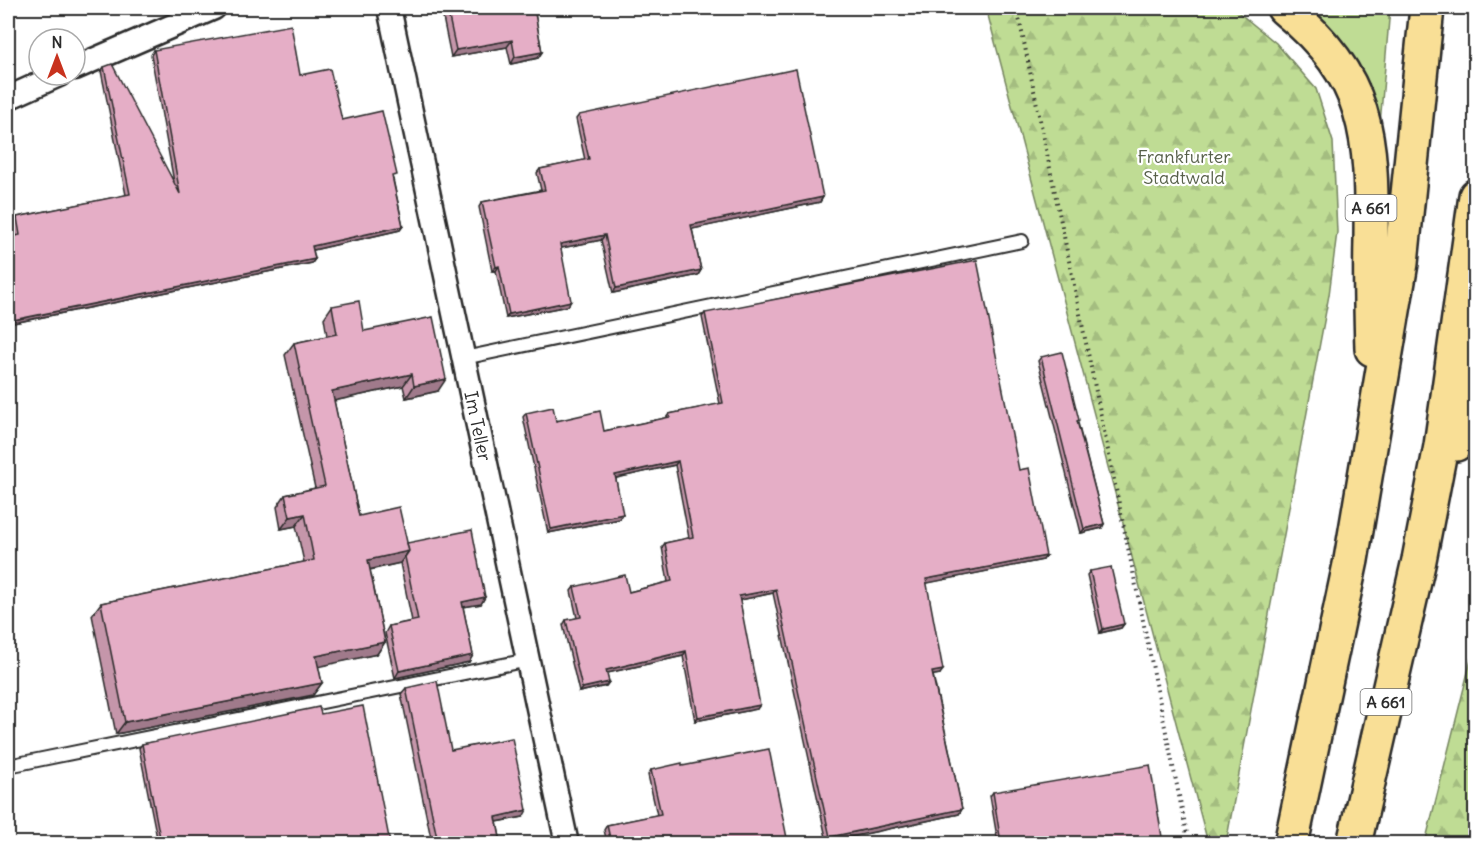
<svg xmlns="http://www.w3.org/2000/svg" width="1483" height="851" font-family="Delius,sans-serif">
	<defs>
		<pattern id="forest-firs" width="22" height="20" patternUnits="userSpaceOnUse" patternTransform="scale(1.5)"><rect width="22" height="20" fill="#bfdc94"/><path d="M5 1l3.5 6h-7zM16 11l3.5 6h-7z" fill="#a4bd80"/></pattern>
	</defs>
	<rect width="100%" height="100%" fill="#fff"/>
	<filter id="ink" filterUnits="userSpaceOnUse"><feTurbulence type="fractalNoise" baseFrequency=".0167" numOctaves="2"/><feDisplacementMap in="SourceGraphic" scale="12" xChannelSelector="R" yChannelSelector="G"/><feConvolveMatrix kernelMatrix="1 2 1 2 8 2 1 2 1" color-interpolation-filters="sRGB"/></filter>
	<g filter="url(#ink)">
		<polygon fill="#bfdc94" stroke="#758460" stroke-width="1.5" points="1302,8 1390,8 1380,124 1364,85"/>
		<g fill="url(#forest-firs)" stroke="#758460" stroke-width="1.5">
			<polygon points="986,8 1233,8 1276,43 1316,89 1333,142 1337,232 1329,295 1226,843 1208,843"/>
			<polygon points="1475,644 1475,843 1425,843"/>
		</g>
		<g fill="none" stroke-linecap="round" stroke-linejoin="round">
			<g stroke="#2b2b2b" stroke-width="16">
				<g id="service">
					<polyline points="464,358 1022,241"/>
					<polyline points="8,766 528,660"/>
				</g>
			</g>
			<g stroke="#2b2b2b" stroke-width="27">
				<g id="minor">
					<polyline points="389,8 567,844"/>
					<polyline points="75,68 214,8"/>
					<polyline points="8,98 59,75"/>
				</g>
			</g>
			<g stroke="#2b2b2b" stroke-width="38">
				<g id="motorway">
					<path d="M1284,8C1370,78 1372,136 1371,240C1370,276 1371,313 1372,349"/>
					<polyline points="1456,444 1476,384"/>
					<polyline points="1291,844 1351,560 1401,263 1427,8"/>
					<polyline points="1354,844 1419,560 1441,446 1476,196"/>
				</g>
			</g>
			<polyline stroke="#2b2b2b" stroke-width="4" stroke-dasharray="1.5 4.5" stroke-linecap="butt" points="1017,8 1189,844"/>
			<use href="#service" stroke="#fff" stroke-width="12"/>
			<use href="#minor" stroke="#fff" stroke-width="22"/>
			<use href="#motorway" stroke="#f9df96" stroke-width="33"/>
		</g>
		<g fill="#c596aa" stroke="#2b2b2b" stroke-width="1.5">
			<polygon points="441,8 534,8 542,52 538,58 511,64 507,47 451,57"/>
			<polygon points="154,50 300,75 342,120 393,179 403,226 400,230 313,250 315,259 312,263 8,324 8,238 16,236 14,222 17,217 126,195 101,71 104,67 174,182 151,55"/>
			<polygon points="579,115 823,197 820,202 692,229 701,270 698,275 613,293 601,240 561,248 568,306 506,318 496,271 492,271 479,207 482,202 541,190 537,173 540,169 585,160 576,119"/>
			<polygon points="332,306 438,391 406,398 403,386 334,401 359,516 407,543 485,597 481,604 463,607 473,655 469,662 395,678 385,633 389,626 412,621 400,563 370,570 385,642 377,654 318,666 322,683 313,695 116,734 92,615 101,603 304,562 296,526 281,529 277,507 285,495 315,488 285,355 294,343 327,336 324,318"/>
			<polygon points="705,313 1019,470 1043,560 926,583 940,674 933,675 962,809 959,814 827,842 773,593 740,600 757,709 695,721 683,656 607,673 609,682 606,686 579,692 563,625 566,620 577,618 571,591 574,587 629,592 668,582 662,547 665,543 689,538 675,465 616,478 620,519 548,533 523,417 526,413 604,431 666,418 669,414 720,404 702,317"/>
			<polygon points="1041,357 1078,423 1104,524 1102,528 1081,533 1038,361"/>
			<polygon points="1090,571 1124,624 1121,628 1100,633 1087,575"/>
			<polygon points="406,688 451,750 523,817 497,822 501,843 432,843 401,694"/>
			<polygon points="321,714 390,843 158,843 139,748 142,744"/>
			<polygon points="682,766 788,843 607,843 604,830 607,825 657,815 648,775 651,770"/>
			<polygon points="993,792 1163,843 998,843 990,796"/>
		</g>
		<g fill="#a07a8b" stroke="#2b2b2b" stroke-width="1.5">
			<polygon points="512,40 507,47 451,57 456,50"/>
			<polygon points="542,52 538,58 511,64 515,57"/>
			<polygon points="823,197 820,202 688,230 691,225"/>
			<polygon points="403,226 400,230 309,251 312,246"/>
			<polygon points="605,235 601,240 557,249 560,244"/>
			<polygon points="315,259 312,263 8,324 8,321"/>
			<polygon points="499,266 496,271 492,271 496,267"/>
			<polygon points="701,270 698,275 613,293 616,288"/>
			<polygon points="571,301 568,306 506,318 509,314"/>
			<polygon points="412,374 403,386 324,403 332,391"/>
			<polygon points="446,379 438,391 406,398 414,386"/>
			<polygon points="678,461 675,465 612,479 615,475"/>
			<polygon points="305,514 296,526 281,529 290,517"/>
			<polygon points="623,514 620,519 548,533 551,529"/>
			<polygon points="1104,524 1102,528 1081,533 1084,529"/>
			<polygon points="409,551 400,563 359,572 368,560"/>
			<polygon points="1046,556 1043,560 923,584 926,579"/>
			<polygon points="776,589 773,593 736,601 739,596"/>
			<polygon points="485,597 481,604 457,608 462,602"/>
			<polygon points="1124,624 1121,628 1100,633 1103,629"/>
			<polygon points="385,642 377,654 308,669 316,656"/>
			<polygon points="686,651 683,656 603,674 606,670"/>
			<polygon points="473,655 469,662 395,678 399,671"/>
			<polygon points="943,670 940,674 929,676 932,672"/>
			<polygon points="609,682 606,686 579,692 582,688"/>
			<polygon points="322,683 313,695 116,734 125,722"/>
			<polygon points="760,705 757,709 695,721 698,717"/>
			<polygon points="962,809 959,814 827,842 830,837"/>
			<polygon points="527,810 523,817 491,823 496,817"/>
		</g>
		<g fill="#e5aec6" stroke="#2b2b2b" stroke-width="1.5">
			<polygon points="447,8 534,8 542,52 515,57 512,40 456,50"/>
			<polygon points="291,25 300,75 330,69 342,120 382,111 397,175 392,176 403,226 312,246 315,259 8,321 8,238 20,235 17,217 130,194 104,67 112,64 180,194 154,50"/>
			<polygon points="796,69 823,197 691,225 701,270 616,288 605,235 560,244 571,301 509,314 499,266 496,267 482,202 545,190 540,169 589,159 579,115"/>
			<polygon points="977,260 1019,470 1029,468 1046,556 926,579 943,670 932,672 962,809 830,837 776,589 739,596 760,705 698,717 686,651 606,670 609,682 582,688 566,620 581,617 574,587 625,575 629,592 672,581 665,543 693,537 678,461 615,475 623,514 551,529 526,413 553,407 556,421 600,411 604,431 670,417 669,414 723,403 705,313"/>
			<polygon points="359,301 364,331 433,317 446,379 414,386 412,374 332,391 359,516 399,507 409,551 368,560 385,642 316,656 322,683 125,722 101,603 314,560 305,514 290,517 285,495 325,486 294,343 337,334 332,306"/>
			<polygon points="1062,352 1079,420 1077,421 1104,524 1084,529 1041,357"/>
			<polygon points="472,530 485,597 462,602 473,655 399,671 389,626 418,620 405,557 409,551 407,543"/>
			<polygon points="1111,567 1124,624 1103,629 1090,571"/>
			<polygon points="437,681 451,750 512,738 527,810 496,817 501,843 438,843 406,688"/>
			<polygon points="363,706 390,843 161,843 142,744 319,707 321,714"/>
			<polygon points="769,749 788,843 611,843 607,825 661,814 651,770 682,763 682,766"/>
			<polygon points="1150,765 1163,843 1001,843 993,792"/>
			<polygon points="8,829 10,843 8,843"/>
		</g>
	</g>
	<g text-anchor="middle" dominant-baseline="central" stroke-width="4.5" stroke-linejoin="round" paint-order="stroke">
		<g fill="#fff" stroke="#6b6b6b" stroke-width="1.5">
			<rect x="1345.5" y="195" width="51" height="26" rx="4.5"/>
			<rect x="1360.5" y="689" width="51" height="26" rx="4.5"/>
		</g>
		<g font-size="16" font-weight="bold" fill="#2b2b2b">
			<text x="1371" y="208">A 661</text>
			<text x="1386" y="702">A 661</text>
		</g>
		<g font-size="18" fill="#57604a" stroke="#fff">
			<text x="1184" y="156">Frankfurter<tspan x="1184" dy="21">Stadtwald</tspan></text>
		</g>
		<g font-size="18" fill="#2b2b2b" stroke="#fff">
			<text transform="translate(478 426) rotate(78)">Im Teller</text>
		</g>
	</g>
	<rect width="1483" height="851" fill="none" stroke="#fff" stroke-width="30"/>
	<rect x="15" y="15" width="1453" height="821" fill="none" stroke="#2b2b2b" stroke-width="2" filter="url(#ink)"/>
	<g transform="translate(57 57)"><circle r="28" fill="#ffffff" stroke="#aaaaaa" stroke-width="1.5"/>
	<path d="M0-4.5L10 22L0 15L-10 22Z" fill="#c8321e"/>
	<text y="-9" font-size="16" font-weight="bold" text-anchor="middle" fill="#2b2b2b">N</text>
	</g>
</svg>
